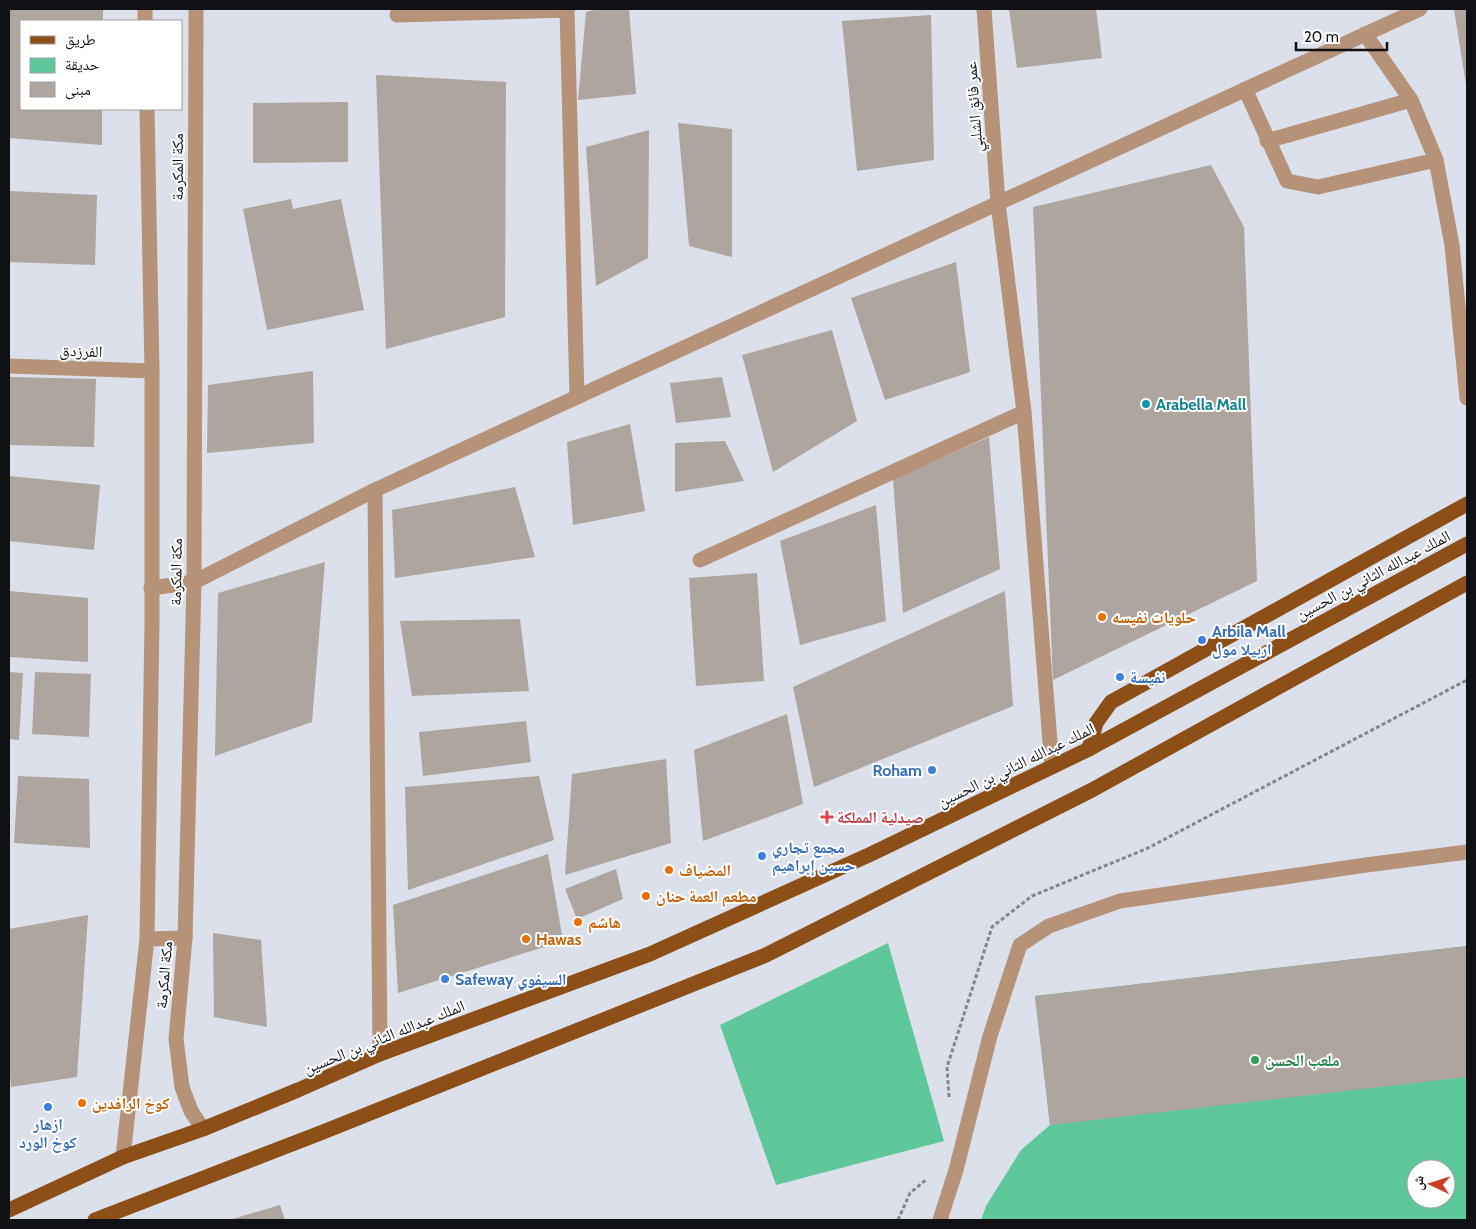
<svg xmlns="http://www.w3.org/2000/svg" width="1476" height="1229" font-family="Cabin,'Noto Naskh Arabic',sans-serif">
	<rect width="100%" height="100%" fill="#dbe0ea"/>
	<g fill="#5ec89a" fill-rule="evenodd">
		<polygon points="888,943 944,1141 776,1185 720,1025"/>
		<path d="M1467,946V1220H981L986,1206L1021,1150L1050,1125L1035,996ZM1416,1169H1446V1199H1416Z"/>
	</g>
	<g fill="#ada59e">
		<polygon points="9,9 103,9 103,21 21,21 21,109 102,109 102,145 9,138"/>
		<polygon points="599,9 629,9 636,94 578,100 586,12"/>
		<polygon points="1009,9 1096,9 1102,58 1017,68"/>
		<polygon points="1454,9 1467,9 1467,85 1466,85"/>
		<polygon points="931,15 934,160 857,171 842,21"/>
		<polygon points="376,75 506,82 505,317 386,349"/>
		<polygon points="348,102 348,162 253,163 253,103"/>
		<polygon points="678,123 732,129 732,257 689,246"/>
		<polygon points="649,130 648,258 596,286 586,147"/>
		<polygon points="1211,165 1244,227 1257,581 1053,680 1033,207"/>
		<polygon points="9,191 97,195 95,265 9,262"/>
		<polygon points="291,199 293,209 341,199 364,310 267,330 243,209"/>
		<polygon points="956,262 970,372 885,400 851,298"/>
		<polygon points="832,330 857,421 773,472 742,355"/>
		<polygon points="313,371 314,443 207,453 208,385"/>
		<polygon points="9,377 96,379 94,447 9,445"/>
		<polygon points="722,377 731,417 676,423 670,383"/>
		<polygon points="630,424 645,511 573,525 567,442"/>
		<polygon points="989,437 1000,569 903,613 893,479"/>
		<polygon points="725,441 744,481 675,492 675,443"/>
		<polygon points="9,476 100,485 94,550 9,541"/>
		<polygon points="515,487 535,557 395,578 392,510"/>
		<polygon points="876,505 886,621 800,645 780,541"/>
		<polygon points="325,562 312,722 215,756 218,593"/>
		<polygon points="757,573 764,681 696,686 689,578"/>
		<polygon points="9,591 88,598 88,662 9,657"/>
		<polygon points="1005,591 1013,706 814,787 793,687"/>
		<polygon points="520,619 529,691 412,696 400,621"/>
		<polygon points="9,672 23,673 19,740 9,739"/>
		<polygon points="35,672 91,674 89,737 32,734"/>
		<polygon points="787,714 803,804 703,841 694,750"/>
		<polygon points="526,721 531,762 423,776 419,732"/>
		<polygon points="666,759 671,843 565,875 572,774"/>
		<polygon points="18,776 89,779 90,848 14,843"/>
		<polygon points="539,776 554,840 408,890 405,787"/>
		<polygon points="548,854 563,941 398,993 393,905"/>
		<polygon points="616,869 623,899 577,919 565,889"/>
		<polygon points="88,915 77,1077 11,1087 9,1064 9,929"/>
		<polygon points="213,933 261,940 267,1027 214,1017"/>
		<polygon points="1467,946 1467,1077 1050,1125 1035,996"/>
		<polygon points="280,1205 285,1220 229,1220"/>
	</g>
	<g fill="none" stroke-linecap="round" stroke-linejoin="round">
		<g stroke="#82868d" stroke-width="3" stroke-dasharray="4 2.5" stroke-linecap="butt">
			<polyline points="949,1097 947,1067 992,927 1032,896 1148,848 1467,680"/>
			<polyline points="898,1220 910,1193 927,1179"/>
		</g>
		<g stroke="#b59278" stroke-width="15">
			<polyline points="397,15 567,10"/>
			<polyline points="1245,89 1287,181 1318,187 1436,160"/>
			<polyline points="1267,141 1411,100"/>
			<polyline points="940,1220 956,1170 990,1036 1020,945 1049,926 1120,901 1366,865 1467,852"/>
		</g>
		<g stroke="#b59278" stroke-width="15">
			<polyline points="145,9 145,21"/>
			<polyline points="196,9 194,582 185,938 176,1039 182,1087 191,1111 203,1129"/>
			<polyline points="567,9 577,397"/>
			<polyline points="984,9 998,203 1024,412 1052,767"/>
			<polyline points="1365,34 1411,100 1436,160 1452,245 1467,398"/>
			<polyline points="9,366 152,371"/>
			<polyline points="375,490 380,1054"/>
			<polyline points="700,560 1024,412"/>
			<polyline points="151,588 194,582 375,490 1420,9"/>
			<polyline points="147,939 185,938"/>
			<polyline points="123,1157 147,939 152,623 152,371 147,109"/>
		</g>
		<g stroke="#8c4f17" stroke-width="15">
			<polyline points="1089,749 1096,723 1111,702 1467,504"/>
			<polyline points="9,1210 123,1157 203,1129 298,1090 380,1054 650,954 871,854 1089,749 1467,544"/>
			<polyline points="95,1220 323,1132 766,955 1092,790 1467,583"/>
		</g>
	</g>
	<circle fill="#0f9aa8" stroke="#fff" stroke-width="2" cx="1146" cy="404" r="5"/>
	<g fill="#e8710a" stroke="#fff" stroke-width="2">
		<circle cx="1102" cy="617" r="5"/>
		<circle cx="669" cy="870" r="5"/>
		<circle cx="646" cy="896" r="5"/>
		<circle cx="578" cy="922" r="5"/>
		<circle cx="526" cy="939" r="5"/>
		<circle cx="82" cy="1103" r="5"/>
	</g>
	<g fill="#3f7fe0" stroke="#fff" stroke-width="2">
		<circle cx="1202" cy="640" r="5"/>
		<circle cx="1120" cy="677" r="5"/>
		<circle cx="932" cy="770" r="5"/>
		<circle cx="762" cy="856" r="5"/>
		<circle cx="445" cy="979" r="5"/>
		<circle cx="48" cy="1107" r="5"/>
	</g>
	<path fill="#e0444e" stroke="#fff" stroke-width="2" d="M824.5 809.5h5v5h5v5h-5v5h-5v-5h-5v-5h5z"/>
	<circle fill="#2e9e5b" stroke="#fff" stroke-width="2" cx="1255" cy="1060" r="5"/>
	<g text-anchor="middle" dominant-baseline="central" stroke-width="4" stroke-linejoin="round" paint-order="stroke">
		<g font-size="16" fill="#0f1114" stroke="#fff">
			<text transform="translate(974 107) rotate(-94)">عمر فائق الشلبي</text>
			<text transform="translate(177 167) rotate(-90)">مكة المكرمة</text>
			<text transform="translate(81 351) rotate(2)">الفرزدق</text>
			<text transform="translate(176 572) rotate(-89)">مكة المكرمة</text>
			<text transform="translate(1373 575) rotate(-28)">الملك عبدالله الثاني بن الحسين</text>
			<text transform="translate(1016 765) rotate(-26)">الملك عبدالله الثاني بن الحسين</text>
			<text transform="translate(164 975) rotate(-85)">مكة المكرمة</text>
			<text transform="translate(384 1037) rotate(-22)">الملك عبدالله الثاني بن الحسين</text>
		</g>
		<g font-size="16" font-weight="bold" fill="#0d838f" stroke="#fff" text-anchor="start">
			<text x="1156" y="404">Arabella Mall</text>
		</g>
		<g font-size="16" font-weight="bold" fill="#c56008" stroke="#fff" text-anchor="start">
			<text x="1112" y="617">حلويات نفيسه</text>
			<text x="679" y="870">المضياف</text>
			<text x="656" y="896">مطعم العمة حنان</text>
			<text x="588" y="922">هاشم</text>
			<text x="536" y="939">Hawas</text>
			<text x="92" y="1103">كوخ الرافدين</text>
		</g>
		<g font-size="16" font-weight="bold" fill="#366cbe" stroke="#fff" text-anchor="start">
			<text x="1212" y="631">Arbila Mall<tspan x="1212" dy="18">اربيلا مول</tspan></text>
			<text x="1130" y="677">نفيسة</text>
			<text x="922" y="770" text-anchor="end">Roham</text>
			<text x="772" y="847">مجمع تجاري<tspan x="772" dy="18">حسين إبراهيم</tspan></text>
			<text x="455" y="979">Safeway السيفوي</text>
			<text x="48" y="1124" text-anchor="middle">ازهار<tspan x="48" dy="18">كوخ الورد</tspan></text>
		</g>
		<g font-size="16" font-weight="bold" fill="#be3a42" stroke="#fff" text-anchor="start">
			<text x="837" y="817">صيدلية المملكة</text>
		</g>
		<g font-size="16" font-weight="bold" fill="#27864d" stroke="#fff" text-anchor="start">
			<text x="1265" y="1060">ملعب الحسن</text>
		</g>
	</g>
	<rect width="1476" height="1229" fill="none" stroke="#0f1114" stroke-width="20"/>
	<rect x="20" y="20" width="162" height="90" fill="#ffffff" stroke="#9fa0a1"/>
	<rect x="30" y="36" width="25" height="8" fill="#8c4f17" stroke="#9fa0a1"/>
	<text x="65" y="45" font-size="15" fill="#0f1114">طريق</text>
	<rect x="30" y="58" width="25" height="15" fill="#5ec89a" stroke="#9fa0a1"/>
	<text x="65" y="70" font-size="15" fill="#0f1114">حديقة</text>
	<rect x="30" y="82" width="25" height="15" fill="#ada59e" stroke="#9fa0a1"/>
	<text x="65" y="95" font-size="15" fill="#0f1114">مبنى</text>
	<g transform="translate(1431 1184) rotate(274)"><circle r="24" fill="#ffffff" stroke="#9fa0a1"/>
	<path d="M0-4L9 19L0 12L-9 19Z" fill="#c93f20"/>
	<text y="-8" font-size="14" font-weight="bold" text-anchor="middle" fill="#0f1114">ش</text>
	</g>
	<path d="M1296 42v8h91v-8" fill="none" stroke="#0f1114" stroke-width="2.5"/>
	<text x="1304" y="42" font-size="15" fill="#0f1114" stroke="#ffffff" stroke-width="4" paint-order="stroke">20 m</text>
</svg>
